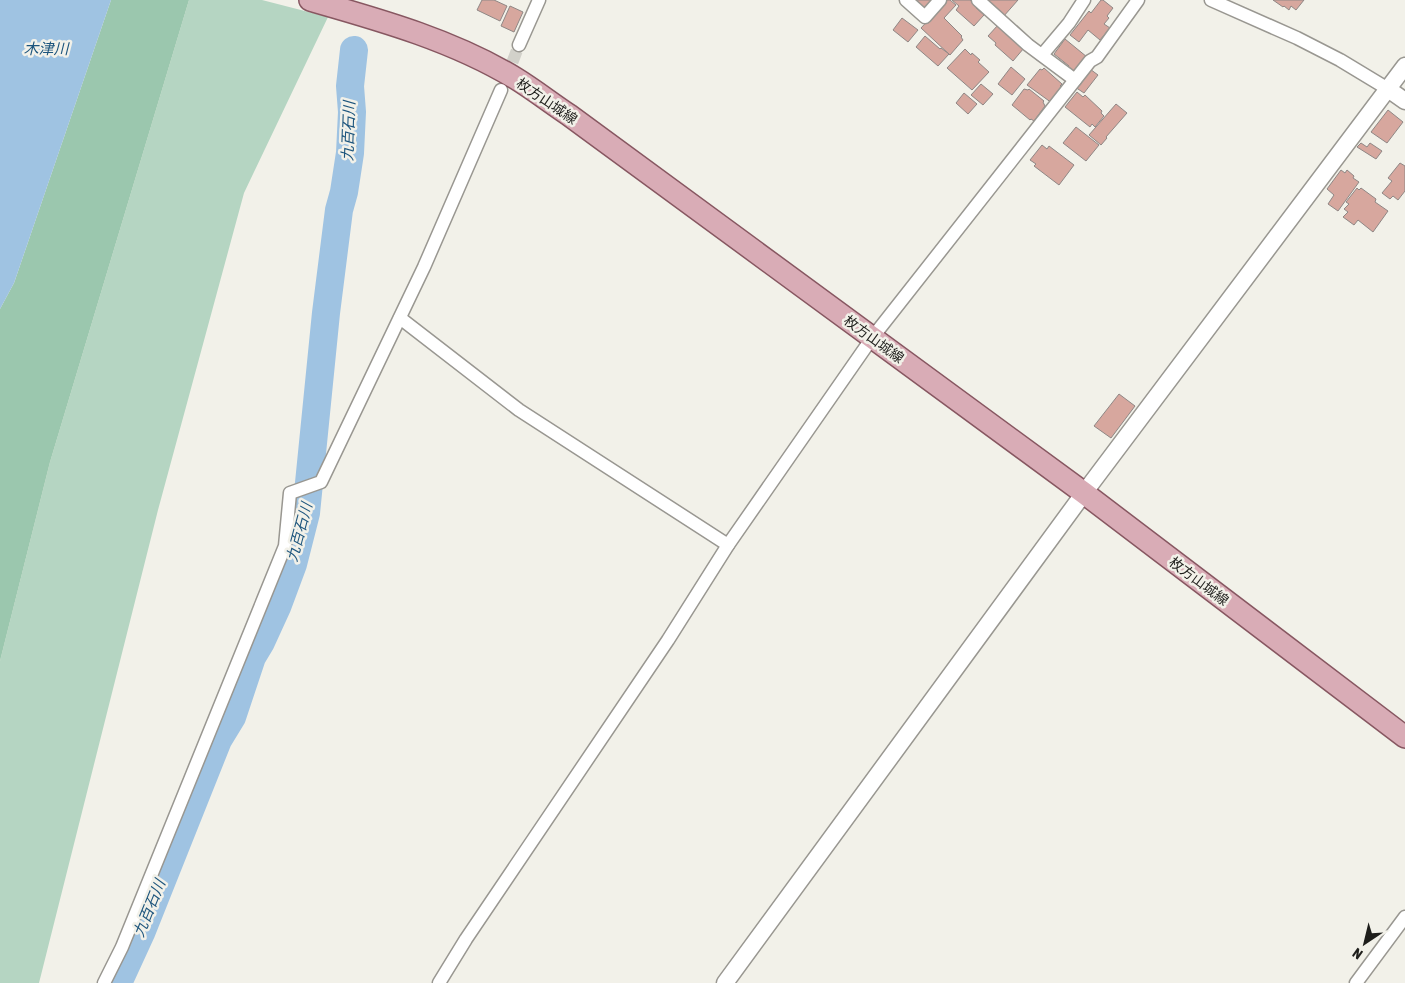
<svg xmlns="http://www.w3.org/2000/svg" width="1405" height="983" font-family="'Asap Condensed','Noto Sans JP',sans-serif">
	<rect width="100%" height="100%" fill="#f2f1e9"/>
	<polygon fill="#b5d5c2" points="189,0 262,0 328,17 244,193 158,510 39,983 0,983 0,661 50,462"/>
	<polygon fill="#9bc7ae" points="111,0 189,0 50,462 0,661 0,309 14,283"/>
	<polygon fill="#9fc3e2" points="0,0 111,0 14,283 0,309"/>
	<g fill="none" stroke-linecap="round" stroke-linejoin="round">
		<polyline stroke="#9fc3e2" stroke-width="28" points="118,983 141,933 218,740 232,717 252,657 261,642 277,607 293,564 306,513 326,313 339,210 344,192 350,153 352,112 350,86 354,50"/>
	</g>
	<g fill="#d7a79e" stroke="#8f8785">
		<polygon points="482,0 494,0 507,6 500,21 477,10"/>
		<polygon points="913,0 935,0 924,11"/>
		<polygon points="947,0 950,0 956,5 944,18 962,36 961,37 963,40 950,55 921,28"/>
		<polygon points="952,0 970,0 978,6 976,8 984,15 974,26 956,10 959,6"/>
		<polygon points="984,0 1018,0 1003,17"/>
		<polygon points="1101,0 1103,0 1113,8 1107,16 1109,18 1104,24 1110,28 1100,40 1088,30 1079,42 1070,35 1089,11 1091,13"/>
		<polygon points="1273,0 1304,0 1296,10 1291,6 1289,10 1284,6 1283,7"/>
		<polygon points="510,6 523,12 514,32 501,26"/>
		<polygon points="902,18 918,30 908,42 893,30"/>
		<polygon points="998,25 1024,48 1013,61 995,45 996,43 988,36"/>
		<polygon points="925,36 940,49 941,48 949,54 938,66 916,47"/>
		<polygon points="1065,39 1087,57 1075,73 1068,67 1069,66 1054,54"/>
		<polygon points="965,49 971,55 972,53 980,60 978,62 989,72 972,90 947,68"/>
		<polygon points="1011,67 1025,79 1012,95 998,84"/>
		<polygon points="1044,68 1062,84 1060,86 1064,89 1052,103 1027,85 1040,69 1042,70"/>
		<polygon points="1090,69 1098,75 1084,93 1075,87"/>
		<polygon points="981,84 993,94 983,105 971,95"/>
		<polygon points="1024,89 1028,90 1029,89 1044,101 1043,102 1045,106 1034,121 1031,119 1030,120 1012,105"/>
		<polygon points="1077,92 1083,97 1085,95 1102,111 1101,113 1104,116 1095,127 1092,124 1090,127 1065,107"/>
		<polygon points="964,93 977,104 968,114 956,103"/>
		<polygon points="1116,104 1127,113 1106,137 1107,138 1101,145 1089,135"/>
		<polygon points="1388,110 1403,122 1387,143 1371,132"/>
		<polygon points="1076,127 1099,145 1086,161 1063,143"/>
		<polygon points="1361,143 1367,147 1370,143 1382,151 1376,159 1357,147"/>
		<polygon points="1042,145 1047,149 1049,146 1074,165 1059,185 1034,166 1036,164 1030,160"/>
		<polygon points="1400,163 1405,166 1405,191 1398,200 1393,196 1390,199 1382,193 1392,181 1388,178"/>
		<polygon points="1341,170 1345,173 1347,170 1354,176 1353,178 1359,182 1338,211 1328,204 1334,195 1327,189"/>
		<polygon points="1357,188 1359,190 1361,188 1376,199 1375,202 1388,211 1373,232 1358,220 1354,225 1343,217 1348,212 1344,209 1349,204 1346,202"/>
		<polygon points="1119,394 1135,406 1111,438 1094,426"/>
	</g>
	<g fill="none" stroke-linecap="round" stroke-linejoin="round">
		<polyline stroke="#d2d1ca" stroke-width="12" stroke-dasharray="12 6" stroke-linecap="butt" points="506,79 519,45"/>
		<g stroke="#999791" stroke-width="15">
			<g id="minor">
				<polyline points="906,0 925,17 940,0"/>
				<polyline points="978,0 1028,45 1075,80"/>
				<polyline points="1211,0 1297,38 1340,60 1388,89"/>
				<polyline points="519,45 539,0"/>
				<polyline points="1042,55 1069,23 1084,0"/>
				<polyline points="400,318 519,410 728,545"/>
				<polyline points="104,983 122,947 285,546 290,493 321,482 424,267 501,90"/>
				<polyline points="439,983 466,939 668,640 728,545 872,338 1075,80 1090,61 1097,57 1138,0"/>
				<polyline points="1356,983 1405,917"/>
			</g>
		</g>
		<g stroke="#999791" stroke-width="19">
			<g id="tertiary">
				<polyline points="1388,89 1405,101"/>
				<polyline points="725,983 1084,493 1405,66"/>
			</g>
		</g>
		<g stroke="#875761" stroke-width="24">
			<path id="primary" d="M310,0C380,20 452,40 515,78C533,89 551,103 569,115L1084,493L1405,737"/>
		</g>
		<use href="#minor" stroke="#fff" stroke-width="12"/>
		<use href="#tertiary" stroke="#fff" stroke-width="16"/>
		<use href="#primary" stroke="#d9acb6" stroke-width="21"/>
	</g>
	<g text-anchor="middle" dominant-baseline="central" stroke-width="5" stroke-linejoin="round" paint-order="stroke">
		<g font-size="14" fill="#1e1e1b" stroke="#f2f1e9">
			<text transform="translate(547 101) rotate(34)">枚方山城線</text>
			<text transform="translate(874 339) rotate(36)">枚方山城線</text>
			<text transform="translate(1199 581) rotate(37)">枚方山城線</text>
		</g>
		<g font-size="15" font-style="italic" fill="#1d557d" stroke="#f2f1e9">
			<text x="46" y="48">木津川</text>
			<text transform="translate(348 131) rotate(-88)">九百石川</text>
			<text transform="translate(299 532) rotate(-75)">九百石川</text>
			<text transform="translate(149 908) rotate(-68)">九百石川</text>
		</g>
	</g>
	<g transform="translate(1365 943) rotate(215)" stroke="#f2f1e9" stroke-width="4" paint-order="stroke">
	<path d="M0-4L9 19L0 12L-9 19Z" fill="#1e1e1b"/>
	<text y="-8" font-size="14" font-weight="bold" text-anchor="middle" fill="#1e1e1b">N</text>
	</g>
</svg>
